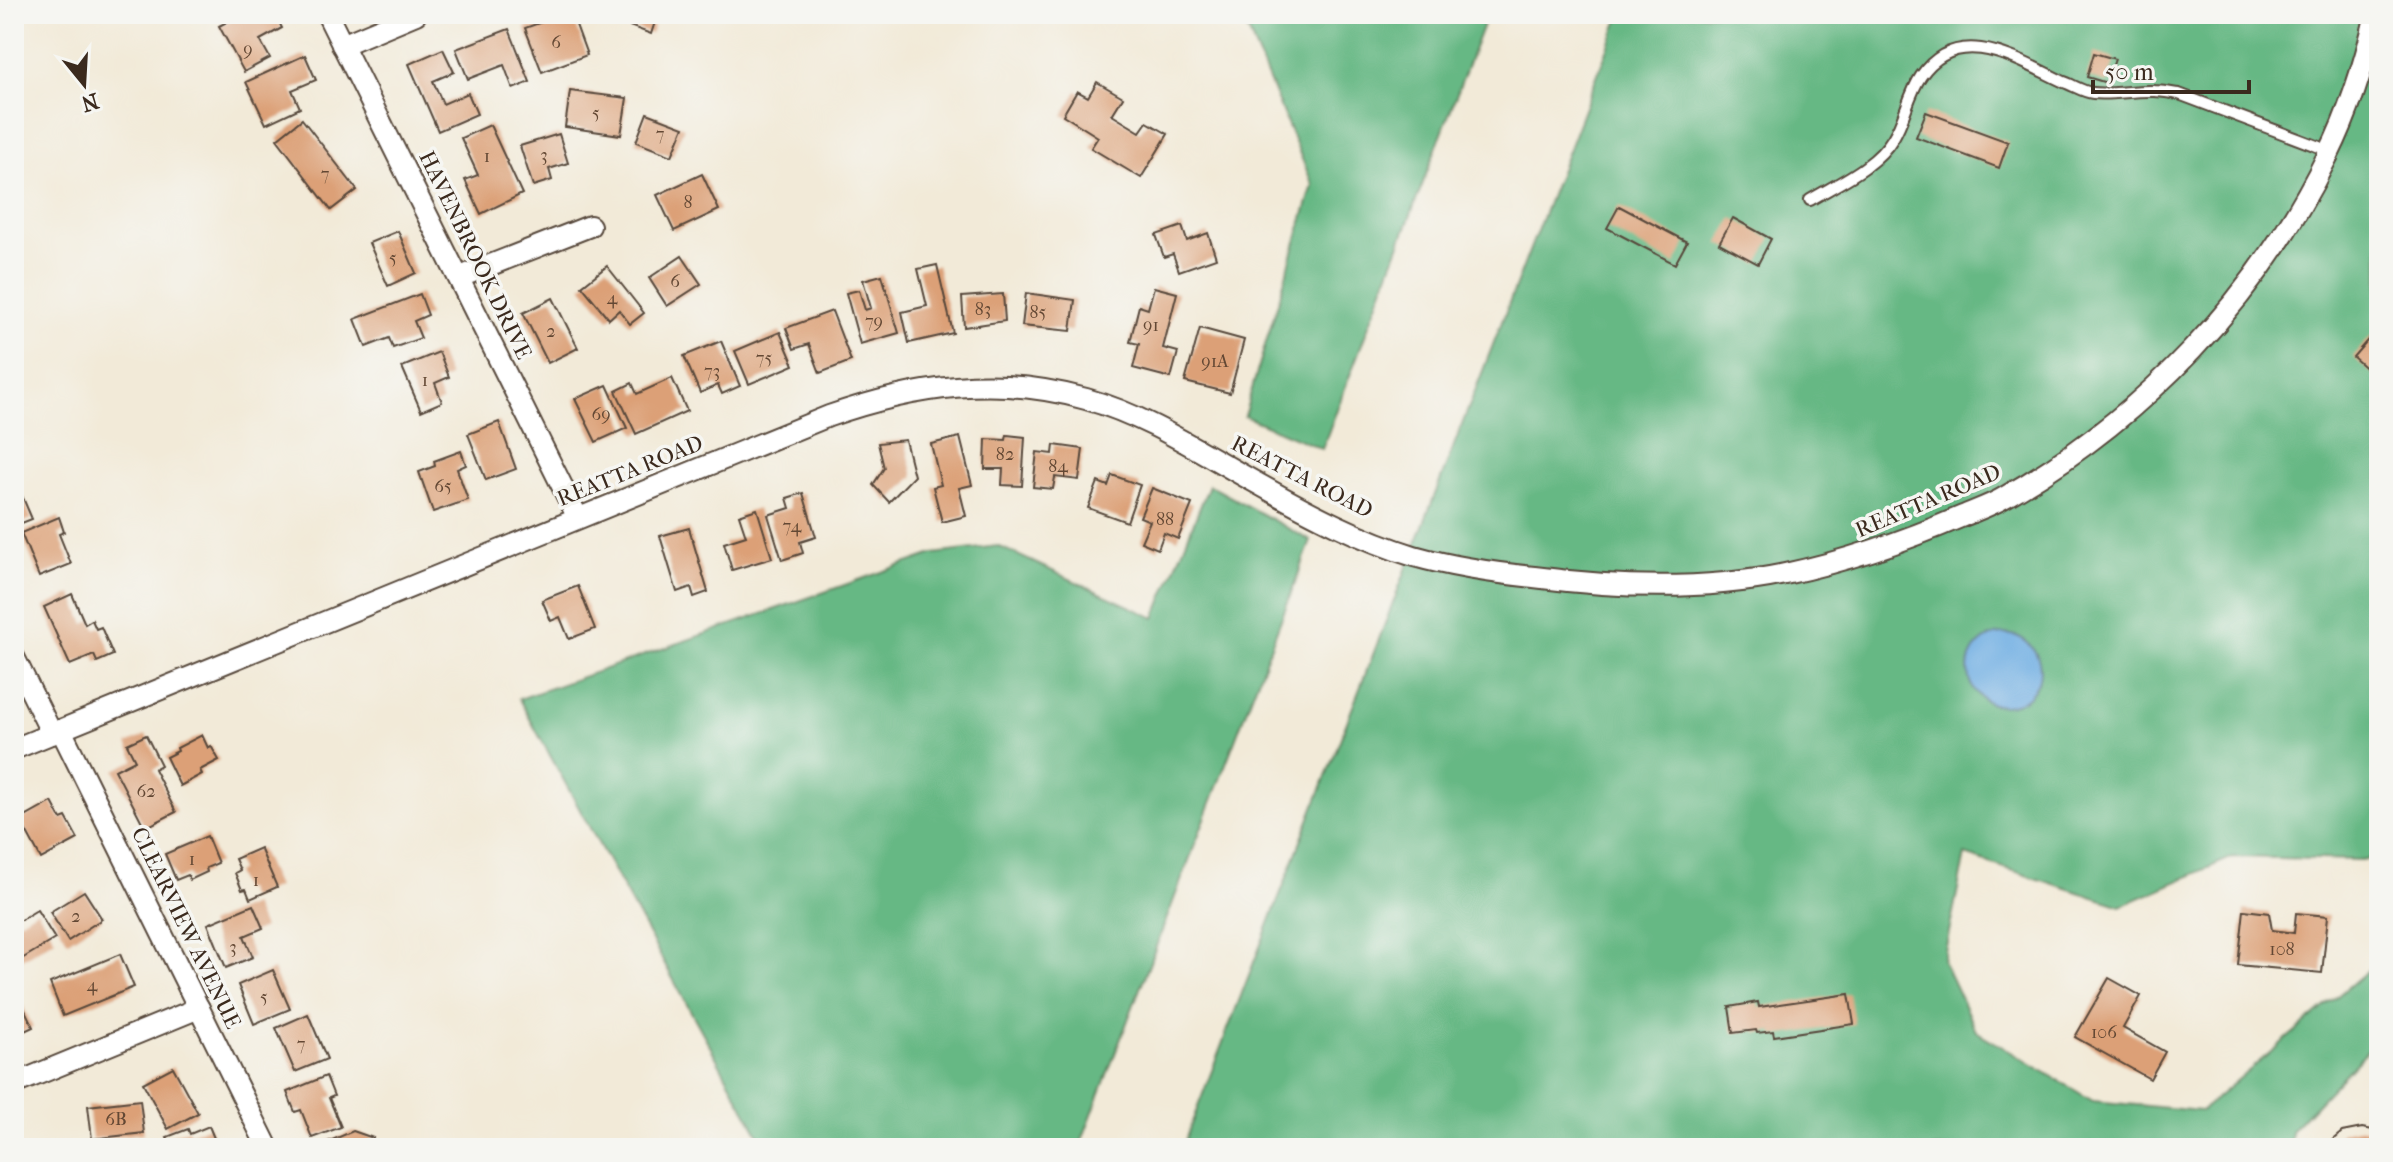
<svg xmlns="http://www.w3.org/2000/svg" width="2393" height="1162" font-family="'IM FELL French Canon',serif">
	<rect width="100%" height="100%" fill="#f6f6f2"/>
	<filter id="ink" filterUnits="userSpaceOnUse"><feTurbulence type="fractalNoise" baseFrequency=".0125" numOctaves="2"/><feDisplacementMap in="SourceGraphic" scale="16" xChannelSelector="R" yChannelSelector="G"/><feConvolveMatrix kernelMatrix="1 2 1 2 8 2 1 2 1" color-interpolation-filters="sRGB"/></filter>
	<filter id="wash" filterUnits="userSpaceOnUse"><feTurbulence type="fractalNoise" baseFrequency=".006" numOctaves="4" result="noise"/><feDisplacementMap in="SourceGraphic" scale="32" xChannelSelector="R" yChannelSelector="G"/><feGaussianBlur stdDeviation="1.8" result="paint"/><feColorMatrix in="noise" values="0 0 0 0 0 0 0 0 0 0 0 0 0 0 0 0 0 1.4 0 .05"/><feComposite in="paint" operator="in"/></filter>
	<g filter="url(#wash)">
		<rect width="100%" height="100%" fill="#f2ead8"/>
		<g fill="#66b884" stroke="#507151" stroke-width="2">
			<polygon points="1241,14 1487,14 1322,449 1244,416 1313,185"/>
			<polygon points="1621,14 2379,14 2379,857 2361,860 2233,857 2121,906 1965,855 1943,961 1976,1031 2093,1101 2201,1111 2379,961 2379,1038 2291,1131 2290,1148 1182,1148"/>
			<polygon points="1209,485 1311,541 1079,1148 766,1148 519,699 933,554 998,546 1155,618"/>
		</g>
		<circle fill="#70aee3" stroke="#566c80" stroke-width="2" cx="2004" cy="670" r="36"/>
		<g id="blocks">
			<g fill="#dca077">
				<polygon points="242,14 275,14 282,28 260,40 270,58 244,72 219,26"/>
				<polygon points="564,14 572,14 587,55 542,72 525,28"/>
				<polygon points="606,14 648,14 646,19 655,22 651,34 605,17"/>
				<polygon points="509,29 530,82 513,89 504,65 468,79 456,49"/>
				<polygon points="443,49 454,72 433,81 443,104 468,93 477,114 438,131 409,64"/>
				<polygon points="2094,53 2115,59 2107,83 2087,77"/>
				<polygon points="305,55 316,80 292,90 300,108 266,124 246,82"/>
				<polygon points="1097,82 1123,97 1112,115 1140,132 1147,122 1168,134 1141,178 1091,148 1098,137 1063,115 1077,91 1088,97"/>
				<polygon points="570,91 627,98 621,135 565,127"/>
				<polygon points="1926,112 2008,142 1999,168 1916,137"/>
				<polygon points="647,113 684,127 672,156 636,142"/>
				<polygon points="302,119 357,190 331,210 277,139"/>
				<polygon points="490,125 522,194 481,214 465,180 478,175 461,138"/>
				<polygon points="559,134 568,163 549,169 552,180 533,186 520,146"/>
				<polygon points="702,174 719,210 674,231 657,195"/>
				<polygon points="1619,206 1687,242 1675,264 1607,228"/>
				<polygon points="1733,218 1771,239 1758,264 1719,243"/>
				<polygon points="1182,226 1187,241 1208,233 1216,258 1179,271 1173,254 1164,257 1156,235"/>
				<polygon points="398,231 416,273 388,286 369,243"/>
				<polygon points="682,256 701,284 667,306 649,278"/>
				<polygon points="937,265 953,333 909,343 902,312 927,306 918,269"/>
				<polygon points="607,266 644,313 630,324 619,310 609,319 582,286"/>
				<polygon points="882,275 899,333 860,344 846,293 859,290 865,310 871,308 863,280"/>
				<polygon points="1154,287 1177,293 1163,348 1178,352 1171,378 1133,368 1139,344 1130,342 1139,306 1148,309"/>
				<polygon points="1026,293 1075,300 1071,331 1022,326"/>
				<polygon points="420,294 428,315 414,321 421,338 393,348 389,338 366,347 355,319"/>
				<polygon points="1003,294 1005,321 964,327 962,297"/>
				<polygon points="553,298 578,348 548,363 523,313"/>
				<polygon points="832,311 851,361 820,373 809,344 794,349 786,328"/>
				<polygon points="2379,327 2379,380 2353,357"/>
				<polygon points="1200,328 1244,340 1230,393 1185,382"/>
				<polygon points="780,332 794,365 749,384 735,351"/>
				<polygon points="721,341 740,386 722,394 718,385 700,393 684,356"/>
				<polygon points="439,352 449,377 435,383 442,402 421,411 402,367"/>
				<polygon points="672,378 687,411 636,434 616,391 632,383 637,394"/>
				<polygon points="607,385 627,428 596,442 575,399"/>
				<polygon points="499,422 516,469 486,480 468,434"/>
				<polygon points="1007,435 1025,437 1022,486 1002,485 1003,469 985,469 986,439 1006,440"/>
				<polygon points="960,437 972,485 959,488 966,516 942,522 933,487 941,485 931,444"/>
				<polygon points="905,440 914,476 889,502 873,485 884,468 878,443"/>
				<polygon points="1054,445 1083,449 1079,480 1055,477 1053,489 1033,487 1037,452 1053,454"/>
				<polygon points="461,451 466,465 457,469 468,500 433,512 419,472 435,466 434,461"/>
				<polygon points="1112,475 1140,485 1127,522 1088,508 1098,482 1108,486"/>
				<polygon points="14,477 32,519 14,526"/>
				<polygon points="1152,488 1192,504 1178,539 1164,533 1158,549 1141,542 1150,521 1140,517"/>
				<polygon points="803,493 816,537 800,542 803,553 782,560 768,515 790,508 787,498"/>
				<polygon points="757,509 772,558 732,570 724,543 746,536 739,515"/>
				<polygon points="59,517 64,532 59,534 71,564 39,577 21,533"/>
				<polygon points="689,528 708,592 694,597 691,587 677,592 660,536"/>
				<polygon points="578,586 595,629 569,639 560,617 551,621 542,600"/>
				<polygon points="72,594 85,624 92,620 96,629 101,627 113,655 97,662 94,655 70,665 44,607"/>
				<polygon points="146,735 161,765 154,769 176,812 145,828 115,770 135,760 127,744"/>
				<polygon points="202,735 208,748 211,746 219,760 200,770 202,774 180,786 166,757 178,751 177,748"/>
				<polygon points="52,802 61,819 66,817 78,839 41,859 20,820"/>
				<polygon points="207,836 218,863 206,868 207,872 190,880 188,875 176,880 165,854"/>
				<polygon points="260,848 277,887 250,899 246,889 242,890 235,873 240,870 235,859"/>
				<polygon points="84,891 102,919 68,941 50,912"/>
				<polygon points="253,905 263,928 244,936 253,957 226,968 208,924"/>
				<polygon points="37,910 55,939 20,960 14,950 14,924"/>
				<polygon points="2244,910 2269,913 2272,930 2294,933 2296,913 2328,916 2322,973 2238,965"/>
				<polygon points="120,954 134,987 63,1016 50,983"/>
				<polygon points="273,970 290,1009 254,1024 238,985"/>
				<polygon points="2109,978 2141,996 2123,1028 2165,1052 2150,1079 2075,1037"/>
				<polygon points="14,987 33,1027 14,1036"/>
				<polygon points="1849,994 1854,1024 1774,1036 1773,1031 1757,1033 1756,1030 1733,1033 1729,1007 1758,1002 1759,1007"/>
				<polygon points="308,1014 327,1059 295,1072 276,1028"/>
				<polygon points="173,1067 198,1113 168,1129 143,1083"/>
				<polygon points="326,1076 334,1096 329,1098 341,1127 312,1138 301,1110 295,1112 287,1092"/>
				<polygon points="140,1100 144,1133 92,1139 88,1106"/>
				<polygon points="209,1126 218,1148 172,1148 167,1137 188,1129 190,1134"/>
				<polygon points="2362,1128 2379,1131 2379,1148 2323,1148 2342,1132"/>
				<polygon points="353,1131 373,1138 370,1148 316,1148 317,1143 323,1144"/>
			</g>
		</g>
	</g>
	<g filter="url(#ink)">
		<use href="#blocks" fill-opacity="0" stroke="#56473a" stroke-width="2"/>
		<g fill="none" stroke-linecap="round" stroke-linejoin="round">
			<g stroke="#56473a" stroke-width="14">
				<path id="lane" d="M1810,200C1838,183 1876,167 1893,138C1905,119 1908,95 1921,76C1959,21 2019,61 2064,82C2073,85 2083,92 2093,93C2113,95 2134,90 2154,91C2162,91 2171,93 2179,94L2330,151"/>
			</g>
			<g stroke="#56473a" stroke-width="24">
				<g id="street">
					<polyline points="327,14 578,518"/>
					<polyline points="342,45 416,14"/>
					<polyline points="460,277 590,226"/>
					<polyline points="14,657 52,734"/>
					<polyline points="61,730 268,1148"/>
					<path d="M14,749L829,416C915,386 997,374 1086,399C1148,416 1205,455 1262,486C1310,513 1361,540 1414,556C1453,567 1494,573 1534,577C1617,588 1703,591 1785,574C1847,561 1905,541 1963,516C1977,510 1992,505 2005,497C2143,418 2258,298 2328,155C2350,111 2365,62 2376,14"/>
					<polyline points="14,1084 199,1008"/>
				</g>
			</g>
			<use href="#lane" stroke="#fff" stroke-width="10"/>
			<use href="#street" stroke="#fff" stroke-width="20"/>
		</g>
	</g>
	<g text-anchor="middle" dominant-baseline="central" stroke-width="7" stroke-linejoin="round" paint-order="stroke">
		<g font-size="18" fill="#634834">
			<text x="556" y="42">6</text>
			<text x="248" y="49">9</text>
			<text x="596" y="113">5</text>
			<text x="660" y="134">7</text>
			<text x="544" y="155">3</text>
			<text x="487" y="156">1</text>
			<text x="325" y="174">7</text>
			<text x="688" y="202">8</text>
			<text x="393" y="258">5</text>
			<text x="675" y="281">6</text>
			<text x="612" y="298">4</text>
			<text x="983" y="309">83</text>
			<text x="1038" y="312">85</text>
			<text x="874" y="321">79</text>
			<text x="1151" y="325">91</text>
			<text x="551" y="331">2</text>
			<text x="764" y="358">75</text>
			<text x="1215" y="361">91A</text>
			<text x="712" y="371">73</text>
			<text x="425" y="380">1</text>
			<text x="601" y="414">69</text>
			<text x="1005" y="454">82</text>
			<text x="1058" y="466">84</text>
			<text x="443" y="486">65</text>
			<text x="1165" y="519">88</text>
			<text x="792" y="526">74</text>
			<text x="146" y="791">62</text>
			<text x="192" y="859">1</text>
			<text x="256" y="880">1</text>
			<text x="76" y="916">2</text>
			<text x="233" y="947">3</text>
			<text x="2282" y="949">108</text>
			<text x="92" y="985">4</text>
			<text x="264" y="997">5</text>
			<text x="2104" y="1032">106</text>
			<text x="301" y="1044">7</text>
			<text x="116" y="1119">6B</text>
		</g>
		<g font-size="22" fill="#3b2a1e" stroke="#f6f6f2">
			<text transform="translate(475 255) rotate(64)">HAVENBROOK DRIVE</text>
			<text transform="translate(630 471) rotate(-22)">REATTA ROAD</text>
			<text transform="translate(1302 477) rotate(27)">REATTA ROAD</text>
			<text transform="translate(1928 501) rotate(-23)">REATTA ROAD</text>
			<text transform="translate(186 928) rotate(64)">CLEARVIEW AVENUE</text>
		</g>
	</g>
	<rect width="2393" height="1162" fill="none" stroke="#f6f6f2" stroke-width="48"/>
	<g transform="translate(84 84) rotate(162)" stroke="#f6f6f2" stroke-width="6" paint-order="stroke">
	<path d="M0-6L14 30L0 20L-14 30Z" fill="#3b2a1e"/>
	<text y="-12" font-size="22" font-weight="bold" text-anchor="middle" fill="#3b2a1e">N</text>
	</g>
	<path d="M2093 80v12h156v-12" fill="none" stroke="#3b2a1e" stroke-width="4"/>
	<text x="2105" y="80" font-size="24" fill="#3b2a1e" stroke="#f6f6f2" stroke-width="6" paint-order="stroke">50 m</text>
</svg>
